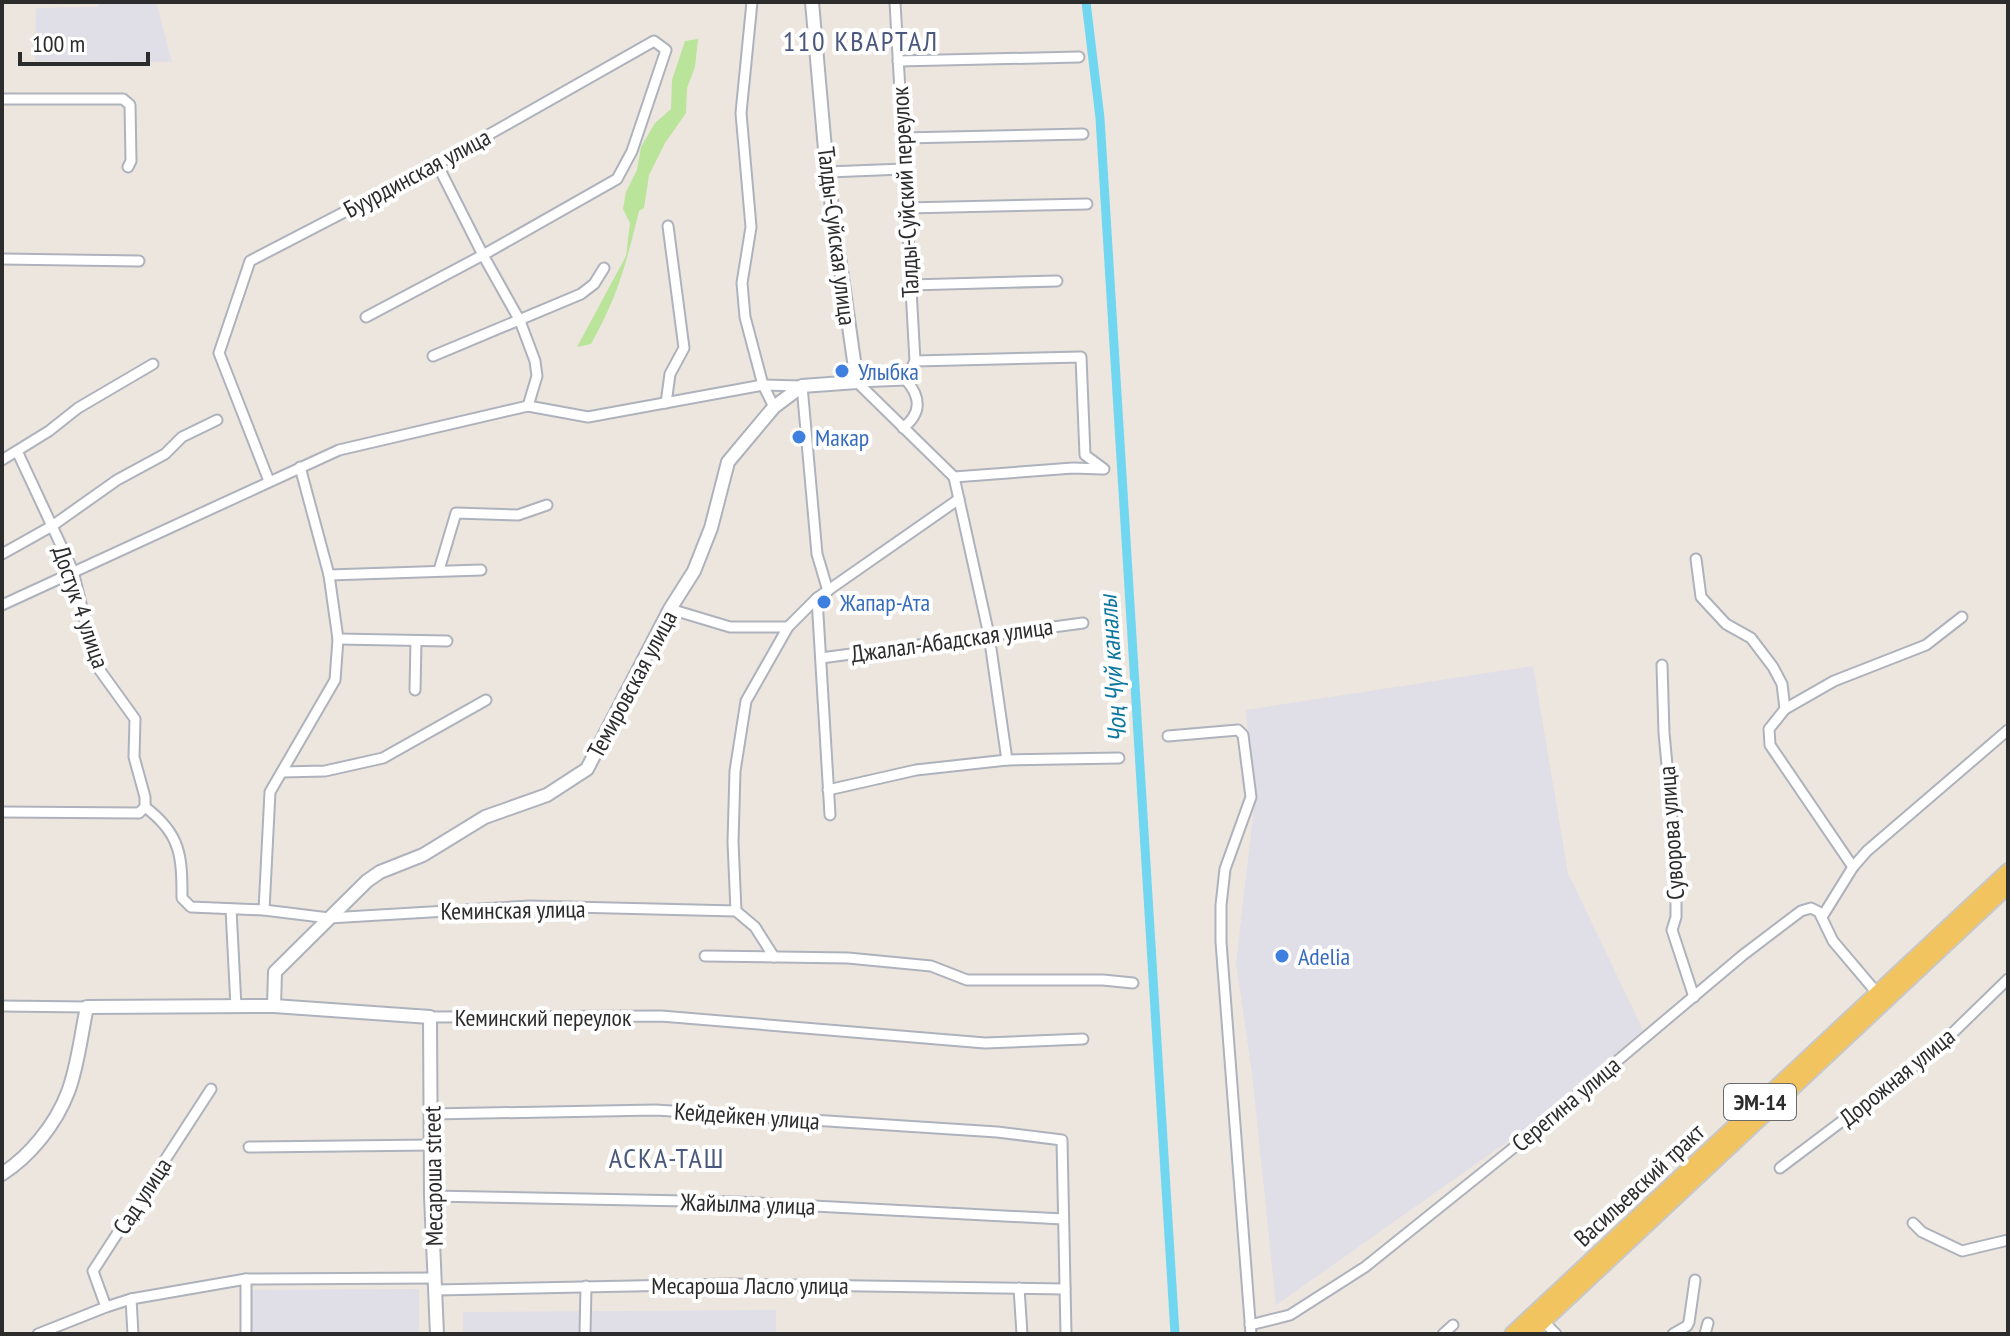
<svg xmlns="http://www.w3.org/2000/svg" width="2010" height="1336" font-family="'PT Sans Narrow',sans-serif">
	<rect width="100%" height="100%" fill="#ede6de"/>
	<g fill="#e0dee6">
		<polygon points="98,2 156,2 172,62 35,61 36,8 98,7"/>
		<polygon points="1533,666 1568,873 1643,1030 1531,1125 1276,1305 1252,1073 1236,963 1253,816 1246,710"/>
		<polygon points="419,1289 419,1334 250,1334 250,1290"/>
		<polygon points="776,1310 776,1334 463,1334 463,1312"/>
	</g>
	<path fill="#b9e49a" d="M698,39L695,67L687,88L686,113L665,143L649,175L644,208L639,211C626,264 618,296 591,344L577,347L626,256L630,223L623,209L626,192L637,170L641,147L655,123L671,109L672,80L685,41Z"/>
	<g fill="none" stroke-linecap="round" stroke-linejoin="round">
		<polyline stroke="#71d7f0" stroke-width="9" points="1086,2 1100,118 1175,1334"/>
		<g stroke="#aeb2bc" stroke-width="13">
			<g id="minor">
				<polyline points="752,2 741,113 751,227 742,283 745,317 763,385 774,407"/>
				<polyline points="895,2 915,361 906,380"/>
				<polyline points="898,61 1079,57"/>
				<polyline points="2,99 123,99 130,105 131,161 128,167"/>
				<polyline points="903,138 1083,134"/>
				<polyline points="437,164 483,255 520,321 535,361 537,376 528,406"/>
				<polyline points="827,172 904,169"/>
				<polyline points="906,208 1087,204"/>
				<polyline points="2,259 139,261"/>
				<polyline points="911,285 1057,281"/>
				<polyline points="433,356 581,294 594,284 604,268"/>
				<polyline points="915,361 1081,357 1085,455 1104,469"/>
				<polyline points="857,382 954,477 989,635 1007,760"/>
				<polyline points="857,382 906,380"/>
				<polyline points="666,403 670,374 684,348 668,226"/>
				<path d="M903,428C922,413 921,397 906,380"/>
				<polyline points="2,460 49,431 78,408 153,364"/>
				<polyline points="954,477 1073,468 1102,469"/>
				<polyline points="269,481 219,353 250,261 437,164 654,41 666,50 632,151 617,179 483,255 366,317"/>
				<polyline points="2,554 52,526 117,480 165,454 182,437 217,420"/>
				<polyline points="1696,559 1701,597 1726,624 1751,638 1773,667 1782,684 1785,709 1769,729 1770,745 1853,867"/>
				<polyline points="439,570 456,513 518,515 547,505"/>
				<polyline points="329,575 481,570"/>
				<polyline points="817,598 830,815"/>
				<polyline points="2,605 339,450 528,406 588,417 763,385 802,386 817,554 828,591"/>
				<polyline points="670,609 730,627 788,627"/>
				<polyline points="338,639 447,641"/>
				<polyline points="821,658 1083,623"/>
				<polyline points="1662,665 1664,733 1676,861 1676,917 1672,930 1694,997"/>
				<polyline points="415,690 416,641"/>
				<polyline points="1785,709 1834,681 1926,645 1962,617"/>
				<polyline points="1168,736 1238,730 1243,735 1251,797 1225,869 1221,905 1221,942 1251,1334"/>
				<polyline points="282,772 325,771 383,758 486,700"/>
				<polyline points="828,790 916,770 1007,760 1119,758"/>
				<path d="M145,807C181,834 182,856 182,898L191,907L264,910L329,918L530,906L736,911L755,927L774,957"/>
				<polyline points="2,812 139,813 145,807 145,797 134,757 135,719 96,665 73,571 17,451"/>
				<polyline points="231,909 236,1007"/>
				<polyline points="264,910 270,792 335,680 338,639 329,575 300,467"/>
				<polyline points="736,911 733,842 735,771 746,701 788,627 817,598 959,499"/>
				<polyline points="1822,917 1853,867 1867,851 2008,730"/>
				<polyline points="705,956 848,958 931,966 967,980 1103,980 1133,983"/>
				<polyline points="2,1006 87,1007"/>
				<polyline points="430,1017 661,1016 985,1043 1083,1039"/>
				<polyline points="431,1114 656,1110 997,1132 1062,1140 1066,1334"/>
				<polyline points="249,1147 432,1145"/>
				<polyline points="1780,1168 1931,1054 2008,979"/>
				<polyline points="431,1196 738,1202 1063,1219"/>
				<polyline points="1913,1223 1922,1232 1962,1251 2008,1240"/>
				<polyline points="1019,1288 1022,1334"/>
				<polyline points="436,1290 730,1284 1065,1289"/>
				<polyline points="131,1299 133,1334"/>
				<polyline points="106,1307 93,1271 211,1089"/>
				<polyline points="1543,1321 1556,1334"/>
				<polyline points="1250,1325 1290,1315 1365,1267 1522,1141 1743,955 1801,911 1811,908 1819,912 1833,941 1877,993"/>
				<polyline points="38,1334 106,1307 131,1299 246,1279 435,1278"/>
				<polyline points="246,1334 246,1279"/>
				<polyline points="585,1334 586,1286"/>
				<polyline points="1443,1334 1453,1325"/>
				<polyline points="1673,1334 1687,1326 1689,1322 1695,1280"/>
				<polyline points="1705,1334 1708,1323"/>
			</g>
		</g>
		<g stroke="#aeb2bc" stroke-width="16">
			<g id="tertiary">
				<polyline points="274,1006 275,972 367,881 380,872 423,855 485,817 547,795 587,769 670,609 694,571 711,528 728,462 774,407 802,386 857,382 827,172 812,2"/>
				<path d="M2,1174C30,1156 56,1124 68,1092C78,1066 81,1034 87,1007L274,1006L430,1017L431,1196L437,1334"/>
			</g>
		</g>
		<g stroke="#c8c8c8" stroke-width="18">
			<g id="primary">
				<polyline points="1512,1334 2008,871"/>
				<polyline points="1530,1334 2008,886"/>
			</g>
		</g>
		<use href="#minor" stroke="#fff" stroke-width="9"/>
		<use href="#tertiary" stroke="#fff" stroke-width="12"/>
		<use href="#primary" stroke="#f2c45f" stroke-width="14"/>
	</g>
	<g fill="#3f7fe0" stroke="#fff" stroke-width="3">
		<circle cx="842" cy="371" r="8"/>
		<circle cx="799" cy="437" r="8"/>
		<circle cx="824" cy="602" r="8"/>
		<circle cx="1282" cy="956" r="8"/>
	</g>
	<g text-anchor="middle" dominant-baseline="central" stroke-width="8" stroke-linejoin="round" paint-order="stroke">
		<rect fill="#fff" stroke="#6b6b6b" stroke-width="2" x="1724" y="1084" width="72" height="36" rx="6"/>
		<g font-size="22" font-weight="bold" fill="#2c2c2c">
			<text x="1760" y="1102">ЭМ-14</text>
		</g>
		<g font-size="24" fill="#2c2c2c" stroke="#fff">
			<text transform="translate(417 173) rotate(-28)">Буурдинская улица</text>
			<text transform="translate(905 192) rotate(-93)">Талды-Суйский переулок</text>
			<text transform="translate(837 236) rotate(83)">Талды-Суйская улица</text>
			<text transform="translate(81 607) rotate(71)">Достук 4 улица</text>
			<text transform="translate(952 640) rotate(-8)">Джалал-Абадская улица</text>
			<text transform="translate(632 684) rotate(-62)">Темировская улица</text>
			<text transform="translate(1671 833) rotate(-94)">Суворова улица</text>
			<text transform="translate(513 910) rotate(-1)">Кеминская улица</text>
			<text x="543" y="1017">Кеминский переулок</text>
			<text transform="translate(1897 1077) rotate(-39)">Дорожная улица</text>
			<text transform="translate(1566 1104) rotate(-40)">Серегина улица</text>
			<text transform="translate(747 1116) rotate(4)">Кейдейкен улица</text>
			<text transform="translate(433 1176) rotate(-91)">Месароша street</text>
			<text transform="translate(1639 1185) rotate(-43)">Васильевский тракт</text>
			<text transform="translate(142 1196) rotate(-57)">Сад улица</text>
			<text transform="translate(748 1204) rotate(2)">Жайылма улица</text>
			<text x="750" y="1285">Месароша Ласло улица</text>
		</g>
		<g font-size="24" fill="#366cbe" stroke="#fff" text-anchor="start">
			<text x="858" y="371">Улыбка</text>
			<text x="815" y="437">Макар</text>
			<text x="840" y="602">Жапар-Ата</text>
			<text x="1298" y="956">Adelia</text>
		</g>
		<g font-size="26" font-style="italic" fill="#0d779f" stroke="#fff">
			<text transform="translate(1112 669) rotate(-94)">Чоң Чүй каналы</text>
		</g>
		<g font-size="28" letter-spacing="2" fill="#4b587d" stroke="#fff">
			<text x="861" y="40">110 КВАРТАЛ</text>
			<text x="667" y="1157">АСКА-ТАШ</text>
		</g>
	</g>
	<rect width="2010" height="1336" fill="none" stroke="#2c2c2c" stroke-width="8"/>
	<path d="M20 52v12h128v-12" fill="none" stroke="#2c2c2c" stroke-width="4"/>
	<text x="32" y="52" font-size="24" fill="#2c2c2c" stroke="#ffffff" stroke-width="6" paint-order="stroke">100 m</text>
</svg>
